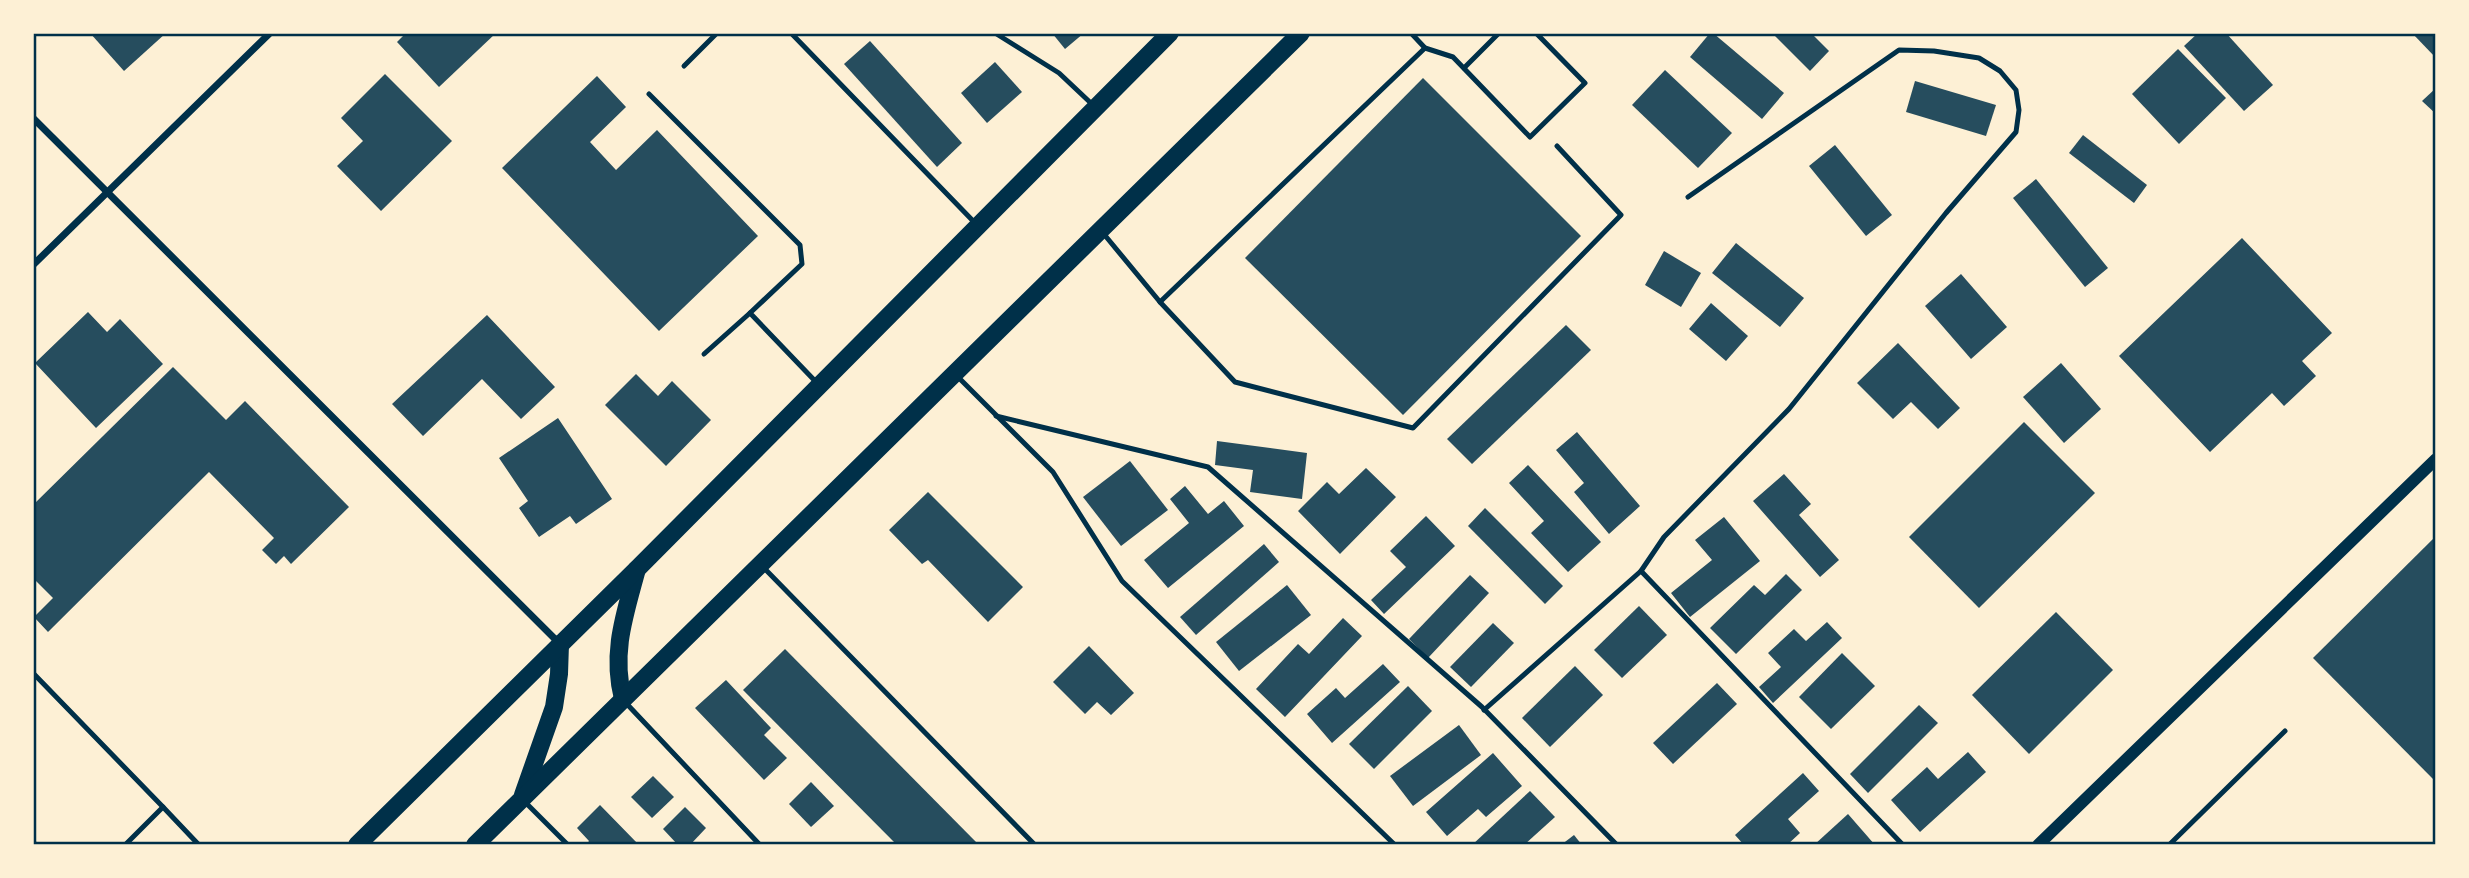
<svg xmlns="http://www.w3.org/2000/svg" width="2469" height="878" font-family="'Work Sans',sans-serif">
	<rect width="100%" height="100%" fill="#fdf0d5"/>
	<g fill="#264d5e">
		<polygon points="90,33 166,33 124,71"/>
		<polygon points="406,33 496,33 439,87 397,42"/>
		<polygon points="1052,33 1084,33 1065,49"/>
		<polygon points="1710,33 1713,33 1784,93 1762,119 1690,57"/>
		<polygon points="1772,33 1811,33 1829,51 1810,71"/>
		<polygon points="2198,33 2226,33 2273,85 2244,111 2184,46"/>
		<polygon points="2412,33 2436,33 2436,58"/>
		<polygon points="870,41 962,143 937,167 844,64"/>
		<polygon points="2178,49 2226,98 2179,144 2132,94"/>
		<polygon points="995,62 1022,92 987,123 961,93"/>
		<polygon points="1665,70 1732,133 1698,168 1632,105"/>
		<polygon points="385,74 452,141 381,211 337,166 363,141 341,118"/>
		<polygon points="597,76 626,107 590,142 616,170 657,130 758,236 659,331 502,168"/>
		<polygon points="1423,78 1581,236 1403,415 1245,258"/>
		<polygon points="1915,81 1996,105 1986,136 1906,112"/>
		<polygon points="2436,88 2436,114 2422,101"/>
		<polygon points="2083,135 2147,185 2134,203 2069,153"/>
		<polygon points="1835,145 1892,215 1866,236 1809,166"/>
		<polygon points="2036,179 2108,268 2085,287 2013,198"/>
		<polygon points="2242,238 2332,333 2302,361 2316,376 2284,406 2272,393 2210,452 2119,356"/>
		<polygon points="1736,243 1804,298 1780,327 1712,273"/>
		<polygon points="1664,251 1701,273 1681,307 1645,285"/>
		<polygon points="1961,274 2007,327 1971,359 1925,306"/>
		<polygon points="1711,303 1748,336 1726,361 1689,329"/>
		<polygon points="88,312 107,332 120,319 163,364 96,428 35,363"/>
		<polygon points="487,315 555,387 521,419 482,379 423,436 392,404"/>
		<polygon points="1566,325 1591,350 1472,464 1447,439"/>
		<polygon points="1898,343 1960,408 1938,429 1911,402 1893,419 1857,383"/>
		<polygon points="2061,363 2101,409 2064,443 2023,397"/>
		<polygon points="173,367 226,420 245,401 349,507 291,564 284,556 276,564 262,550 274,538 209,472 48,632 34,617 53,598 33,578 33,505"/>
		<polygon points="636,374 658,396 672,381 711,420 666,466 605,405"/>
		<polygon points="558,418 612,499 576,524 570,516 539,537 519,508 528,501 499,458"/>
		<polygon points="2024,422 2095,493 1979,608 1909,537"/>
		<polygon points="1577,432 1640,506 1609,534 1574,492 1584,483 1556,450"/>
		<polygon points="1217,441 1307,453 1302,499 1250,492 1253,470 1215,465"/>
		<polygon points="1130,461 1168,510 1121,546 1083,497"/>
		<polygon points="1528,465 1601,542 1568,572 1531,533 1544,521 1509,483"/>
		<polygon points="1366,468 1396,497 1340,554 1298,511 1327,482 1339,494"/>
		<polygon points="1784,474 1811,504 1799,515 1839,560 1820,577 1753,501"/>
		<polygon points="1185,486 1208,514 1224,501 1244,526 1168,588 1144,560 1189,523 1170,499"/>
		<polygon points="928,492 1023,587 988,622 928,560 922,564 889,530"/>
		<polygon points="1485,508 1563,586 1545,604 1468,526"/>
		<polygon points="1426,516 1455,546 1384,614 1371,600 1406,567 1390,551"/>
		<polygon points="1724,517 1760,561 1690,617 1671,593 1712,560 1695,540"/>
		<polygon points="2436,536 2436,782 2313,658"/>
		<polygon points="1264,544 1279,562 1196,635 1180,617"/>
		<polygon points="1786,574 1802,590 1736,654 1710,628 1754,585 1765,595"/>
		<polygon points="1470,575 1489,593 1428,658 1409,639"/>
		<polygon points="1287,585 1311,615 1239,671 1216,642"/>
		<polygon points="1639,606 1667,635 1622,678 1594,650"/>
		<polygon points="2056,612 2113,670 2029,754 1972,695"/>
		<polygon points="1343,618 1362,636 1285,717 1256,689 1298,644 1309,654"/>
		<polygon points="1827,622 1842,638 1773,703 1759,687 1781,667 1768,653 1794,629 1806,641"/>
		<polygon points="1493,623 1514,643 1471,687 1450,667"/>
		<polygon points="1089,646 1134,693 1111,715 1097,702 1085,714 1053,682"/>
		<polygon points="785,649 979,845 897,845 743,690"/>
		<polygon points="1842,653 1875,686 1831,729 1799,697"/>
		<polygon points="1383,664 1400,682 1332,743 1307,714 1336,688 1345,698"/>
		<polygon points="1575,666 1603,695 1550,747 1522,718"/>
		<polygon points="726,680 771,728 764,735 787,758 764,780 695,708"/>
		<polygon points="1717,683 1737,704 1673,764 1653,743"/>
		<polygon points="1408,686 1432,711 1374,769 1349,744"/>
		<polygon points="1919,705 1938,723 1868,793 1850,774"/>
		<polygon points="1459,725 1481,755 1413,806 1390,776"/>
		<polygon points="1968,752 1986,772 1920,832 1891,800 1927,767 1938,779"/>
		<polygon points="1493,753 1522,786 1486,817 1478,809 1447,836 1426,812"/>
		<polygon points="1803,773 1819,791 1788,819 1800,833 1787,845 1744,845 1735,835"/>
		<polygon points="653,776 674,797 652,818 631,797"/>
		<polygon points="811,782 834,806 811,827 789,804"/>
		<polygon points="1530,791 1555,817 1524,845 1472,845"/>
		<polygon points="600,805 639,845 586,845 589,841 577,828"/>
		<polygon points="685,807 706,828 690,845 678,845 663,829"/>
		<polygon points="1848,814 1875,845 1814,845"/>
		<polygon points="1574,835 1582,845 1561,845"/>
	</g>
	<g fill="none" stroke-linecap="round" stroke-linejoin="round">
		<g stroke="#003049" stroke-width="5">
			<polyline points="791,33 976,224"/>
			<polyline points="995,33 1059,73 1094,106"/>
			<polyline points="1411,33 1425,48 1453,57 1530,137 1585,83 1536,33"/>
			<polyline points="684,66 717,33"/>
			<polyline points="1464,68 1499,33"/>
			<polyline points="649,94 800,245 802,264 750,313 817,383"/>
			<polyline points="1103,233 1160,302 1235,382 1413,428 1621,215 1557,146"/>
			<polyline points="1160,302 1425,48"/>
			<polyline points="704,354 750,313"/>
			<polyline points="957,376 1053,472 1122,581 1395,845"/>
			<polyline points="996,416 1208,467 1482,707 1617,845"/>
			<polyline points="763,567 1035,845"/>
			<polyline points="1641,571 1664,537 1789,409 1946,213 2016,132 2019,110 2016,90 2000,71 1979,58 1934,51 1899,50 1688,197"/>
			<polyline points="33,673 163,807"/>
			<polyline points="625,702 760,845"/>
			<polyline points="1484,710 1641,571 1903,845"/>
			<polyline points="524,801 568,845"/>
			<polyline points="33,842 36,845"/>
			<polyline points="125,845 163,807 199,845"/>
			<polyline points="2169,845 2285,731"/>
		</g>
		<g stroke="#003049" stroke-width="7">
			<polyline points="33,118 560,644"/>
			<polyline points="33,265 270,33"/>
		</g>
		<polyline stroke="#003049" stroke-width="12" points="2038,845 2436,459"/>
		<g stroke="#003049" stroke-width="18">
			<path d="M623,699C611,652 625,614 637,569"/>
			<polyline points="523,795 554,707 559,674 560,644"/>
			<polyline points="357,845 637,569 1170,33"/>
			<polyline points="475,845 1301,33"/>
		</g>
	</g>
	<rect width="2469" height="878" fill="none" stroke="#fdf0d5" stroke-width="70"/>
	<rect x="35" y="35" width="2399" height="808" fill="none" stroke="#003049" stroke-width="2.5"/>
</svg>
